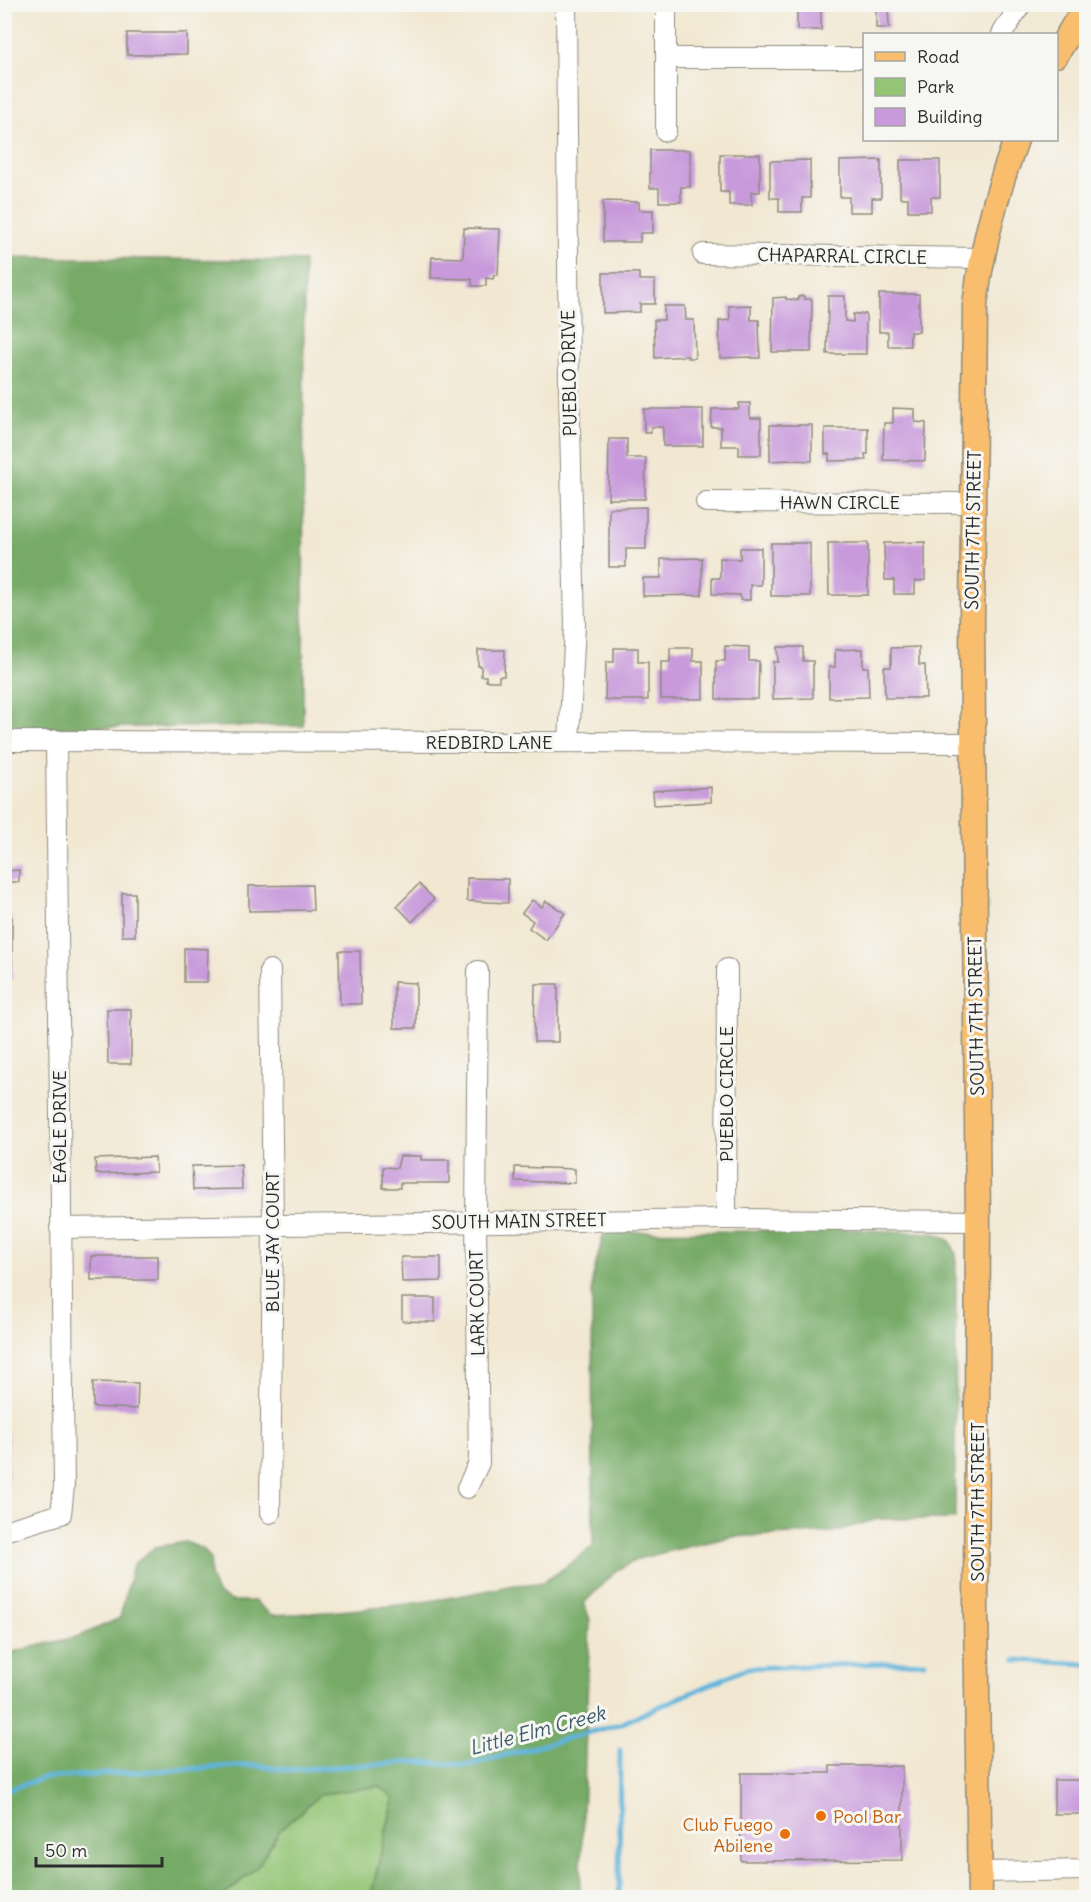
<svg xmlns="http://www.w3.org/2000/svg" width="1091" height="1902" font-family="Delius,sans-serif">
	<rect width="100%" height="100%" fill="#f6f6f2"/>
	<filter id="ink" filterUnits="userSpaceOnUse"><feTurbulence type="fractalNoise" baseFrequency=".0167" numOctaves="2"/><feDisplacementMap in="SourceGraphic" scale="12" xChannelSelector="R" yChannelSelector="G"/><feConvolveMatrix kernelMatrix="1 2 1 2 8 2 1 2 1" color-interpolation-filters="sRGB"/></filter>
	<filter id="wash" filterUnits="userSpaceOnUse"><feTurbulence type="fractalNoise" baseFrequency=".008" numOctaves="4" result="noise"/><feDisplacementMap in="SourceGraphic" scale="24" xChannelSelector="R" yChannelSelector="G"/><feGaussianBlur stdDeviation="1.35" result="paint"/><feColorMatrix in="noise" values="0 0 0 0 0 0 0 0 0 0 0 0 0 0 0 0 0 1.4 0 .05"/><feComposite in="paint" operator="in"/></filter>
	<g filter="url(#wash)">
		<rect width="100%" height="100%" fill="#f2e8d2"/>
		<polygon fill="#93c575" stroke="#5f7850" stroke-width="1.5" points="380,1786 394,1798 372,1890 375,1897 222,1898 258,1866 280,1830 321,1794"/>
		<g fill="#76aa66" stroke="#506a48" stroke-width="1.5">
			<polygon points="5,257 304,261 303,726 5,728"/>
			<path d="M817,1228L935,1233L950,1241L956,1254L955,1519H878L833,1532L731,1537L678,1549L638,1559L617,1570L584,1603L590,1620L580,1897H375L372,1891L394,1799L380,1786L321,1794L280,1830L258,1866L222,1897H5L4,1654L80,1636L120,1618L133,1565L155,1547L186,1542L203,1549L211,1559L210,1576L217,1594L232,1601H255L271,1615C351,1612 431,1604 508,1586C519,1584 535,1585 544,1581C560,1573 579,1556 593,1546L592,1280L604,1232L746,1231Z"/>
		</g>
		<g fill="none" stroke-linecap="round" stroke-linejoin="round">
			<g stroke="#5eb4db" stroke-width="5">
				<polyline points="1016,1660 1086,1664"/>
				<polyline points="4,1791 43,1778 253,1765 287,1770 414,1762 469,1765 620,1724 747,1668 924,1662"/>
				<polyline points="619,1898 620,1750"/>
			</g>
		</g>
		<g id="blocks">
			<g fill="#c89adb">
				<rect x="797" y="4" width="24" height="26"/>
				<polygon points="876,4 888,4 889,28 876,28"/>
				<polygon points="127,33 187,33 187,54 127,55"/>
				<polygon points="650,150 690,150 690,187 681,187 681,202 659,202 659,188 650,188"/>
				<polygon points="720,154 760,154 760,192 751,192 752,205 729,205 729,192 720,192"/>
				<polygon points="810,160 810,198 802,198 802,212 779,212 779,198 770,198 770,161"/>
				<polygon points="881,160 881,198 872,198 872,212 849,212 849,197 840,197 840,161"/>
				<polygon points="900,160 940,160 940,197 931,197 931,211 908,211 908,198 900,198"/>
				<polygon points="603,201 639,202 639,210 653,210 653,233 640,233 640,242 603,242"/>
				<polygon points="464,228 500,229 498,275 494,275 493,279 486,278 486,286 472,286 472,279 431,278 432,257 463,258"/>
				<polygon points="603,273 639,273 639,280 655,280 655,304 640,304 640,312 603,313"/>
				<polygon points="879,294 919,294 919,332 910,332 910,346 888,346 888,332 879,332"/>
				<polygon points="804,296 804,299 812,299 811,352 772,352 773,298 786,297 786,299 798,300 798,297"/>
				<polygon points="828,296 845,296 845,321 853,322 853,314 866,314 866,354 827,354"/>
				<polygon points="751,305 751,320 759,320 760,358 752,358 752,357 720,358 719,321 730,320 729,306"/>
				<polygon points="664,306 685,306 686,320 694,320 695,358 688,358 688,356 655,358 654,320 664,320"/>
				<polygon points="739,403 750,403 750,418 761,418 761,455 739,455 739,446 721,446 721,427 711,427 712,409 739,409"/>
				<polygon points="893,408 915,409 915,422 926,423 925,461 883,460 884,423 893,423"/>
				<polygon points="644,409 703,409 703,446 663,446 663,427 651,427 651,433 644,433"/>
				<polygon points="770,425 812,425 812,461 790,460 770,461"/>
				<polygon points="825,428 868,428 868,454 865,454 866,460 829,461 829,454 825,454"/>
				<polygon points="609,439 627,439 627,458 646,458 645,499 608,499"/>
				<polygon points="646,507 646,549 626,549 626,567 609,567 609,508"/>
				<polygon points="925,542 925,580 915,581 915,594 894,594 894,580 885,580 884,543"/>
				<rect x="771" y="543" width="39" height="53"/>
				<polygon points="828,543 868,543 868,595 829,595"/>
				<polygon points="740,548 761,548 761,585 750,585 750,600 740,600 740,595 712,594 712,578 720,578 720,558 740,559"/>
				<polygon points="702,558 702,595 643,596 643,578 661,578 661,559"/>
				<polygon points="725,646 749,647 749,661 759,661 758,699 716,699 716,661 725,661"/>
				<polygon points="777,647 803,647 803,661 813,661 813,698 773,699 773,662 778,662"/>
				<polygon points="919,647 919,665 925,665 926,698 885,698 884,667 891,667 891,648"/>
				<polygon points="614,648 638,648 638,662 648,662 648,700 605,700 606,662 614,662"/>
				<polygon points="670,648 693,648 693,661 703,661 703,699 661,699 661,662 670,662"/>
				<polygon points="863,649 863,667 868,667 869,697 829,698 829,667 835,667 835,650"/>
				<polygon points="478,650 505,650 504,676 499,676 499,681 486,681 486,676 481,676 481,666 478,666"/>
				<polygon points="711,787 711,802 654,805 653,791"/>
				<polygon points="19,870 19,882 4,882 4,871"/>
				<polygon points="467,878 508,879 508,903 467,901"/>
				<polygon points="419,884 434,899 412,922 397,906"/>
				<polygon points="312,885 313,910 249,911 249,886"/>
				<rect x="122" y="893" width="13" height="43"/>
				<polygon points="532,900 542,907 546,901 565,913 546,940 529,928 533,921 522,913"/>
				<rect x="4" y="917" width="8" height="62"/>
				<polygon points="184,948 208,949 207,982 184,982"/>
				<polygon points="339,951 360,951 361,1004 340,1004"/>
				<polygon points="394,982 416,983 416,1028 394,1028"/>
				<polygon points="535,984 558,984 558,1042 534,1042"/>
				<polygon points="107,1009 131,1009 131,1064 108,1064"/>
				<polygon points="400,1156 421,1156 421,1160 449,1160 449,1183 400,1183 400,1188 383,1188 383,1167 397,1168"/>
				<polygon points="155,1157 156,1172 96,1174 95,1159"/>
				<polygon points="241,1165 242,1189 193,1190 192,1166"/>
				<polygon points="515,1167 575,1169 575,1183 515,1181"/>
				<rect x="91" y="1256" width="67" height="24"/>
				<polygon points="401,1257 441,1257 441,1281 402,1282"/>
				<polygon points="402,1298 435,1298 435,1322 402,1321"/>
				<polygon points="93,1382 138,1383 137,1409 93,1407"/>
				<rect x="4" y="1431" width="4" height="61"/>
				<polygon points="830,1766 902,1766 902,1860 741,1861 741,1773 830,1773"/>
				<rect x="1054" y="1780" width="32" height="34"/>
			</g>
		</g>
	</g>
	<g filter="url(#ink)">
		<use href="#blocks" fill-opacity="0" stroke="#8e8a7e" stroke-width="1.5"/>
		<g fill="none" stroke-linecap="round" stroke-linejoin="round">
			<g stroke="#8e8a7e" stroke-width="22">
				<g id="minor">
					<polyline points="566,4 569,387 575,625 569,742"/>
					<polyline points="666,4 666,131"/>
					<polyline points="1002,34 1021,4"/>
					<polyline points="667,58 864,58"/>
					<polyline points="703,254 981,258"/>
					<polyline points="706,502 974,503"/>
					<polyline points="4,741 973,743"/>
					<polyline points="726,1219 727,969"/>
					<polyline points="60,1228 726,1219 978,1221"/>
					<polyline points="467,1488 479,1463 476,1222 478,971"/>
					<polyline points="270,1513 273,1226 270,970"/>
					<polyline points="4,1531 61,1514 64,1486 56,740"/>
					<polyline points="980,1872 1086,1870"/>
				</g>
			</g>
			<g stroke="#8e8a7e" stroke-width="27">
				<g id="major">
					<polyline points="1056,55 1086,5"/>
					<path d="M980,1898L976,1611L978,1221L972,622L975,305C982,247 996,193 1016,140"/>
				</g>
			</g>
			<use href="#minor" stroke="#fff" stroke-width="20"/>
			<use href="#major" stroke="#f9be6d" stroke-width="24"/>
		</g>
	</g>
	<g fill="#e8710a" stroke="#f6f6f2" stroke-width="2">
		<circle cx="821" cy="1816" r="6"/>
		<circle cx="785" cy="1834" r="6"/>
	</g>
	<g text-anchor="middle" dominant-baseline="central" stroke-width="6" stroke-linejoin="round" paint-order="stroke">
		<g font-size="18" fill="#2b2b2b" stroke="#f6f6f2">
			<text transform="translate(842 256) rotate(1)">CHAPARRAL CIRCLE</text>
			<text transform="translate(569 373) rotate(-91)">PUEBLO DRIVE</text>
			<text x="840" y="502">HAWN CIRCLE</text>
			<text transform="translate(973 530) rotate(-89)">SOUTH 7TH STREET</text>
			<text x="489" y="742">REDBIRD LANE</text>
			<text transform="translate(976 1016) rotate(-91)">SOUTH 7TH STREET</text>
			<text transform="translate(726 1094) rotate(-90)">PUEBLO CIRCLE</text>
			<text transform="translate(59 1127) rotate(-90)">EAGLE DRIVE</text>
			<text transform="translate(519 1221) rotate(-1)">SOUTH MAIN STREET</text>
			<text transform="translate(272 1242) rotate(-90)">BLUE JAY COURT</text>
			<text transform="translate(477 1303) rotate(-91)">LARK COURT</text>
			<text transform="translate(977 1502) rotate(-90)">SOUTH 7TH STREET</text>
		</g>
		<g font-size="18" fill="#c56008" stroke="#f6f6f2" text-anchor="start">
			<text x="833" y="1816">Pool Bar</text>
			<text x="773" y="1824" text-anchor="end">Club Fuego<tspan x="773" dy="21">Abilene</tspan></text>
		</g>
		<g font-size="20" font-style="italic" fill="#3d5b69" stroke="#f6f6f2">
			<text transform="translate(537 1730) rotate(-15)">Little Elm Creek</text>
		</g>
	</g>
	<rect width="1091" height="1902" fill="none" stroke="#f6f6f2" stroke-width="24"/>
	<rect x="863" y="33" width="195" height="108" fill="#f6f6f2" stroke="#a5a5a2" stroke-width="1.5"/>
	<rect x="875" y="52" width="30" height="9" fill="#f9be6d" stroke="#a5a5a2" stroke-width="1.5"/>
	<text x="917" y="63" font-size="18" fill="#2b2b2b">Road</text>
	<rect x="875" y="78" width="30" height="18" fill="#93c575" stroke="#a5a5a2" stroke-width="1.5"/>
	<text x="917" y="93" font-size="18" fill="#2b2b2b">Park</text>
	<rect x="875" y="108" width="30" height="18" fill="#c89adb" stroke="#a5a5a2" stroke-width="1.5"/>
	<text x="917" y="123" font-size="18" fill="#2b2b2b">Building</text>
	<path d="M36 1857v9h126v-9" fill="none" stroke="#2b2b2b" stroke-width="3"/>
	<text x="45" y="1857" font-size="18" fill="#2b2b2b" stroke="#f6f6f2" stroke-width="4.5" paint-order="stroke">50 m</text>
</svg>
